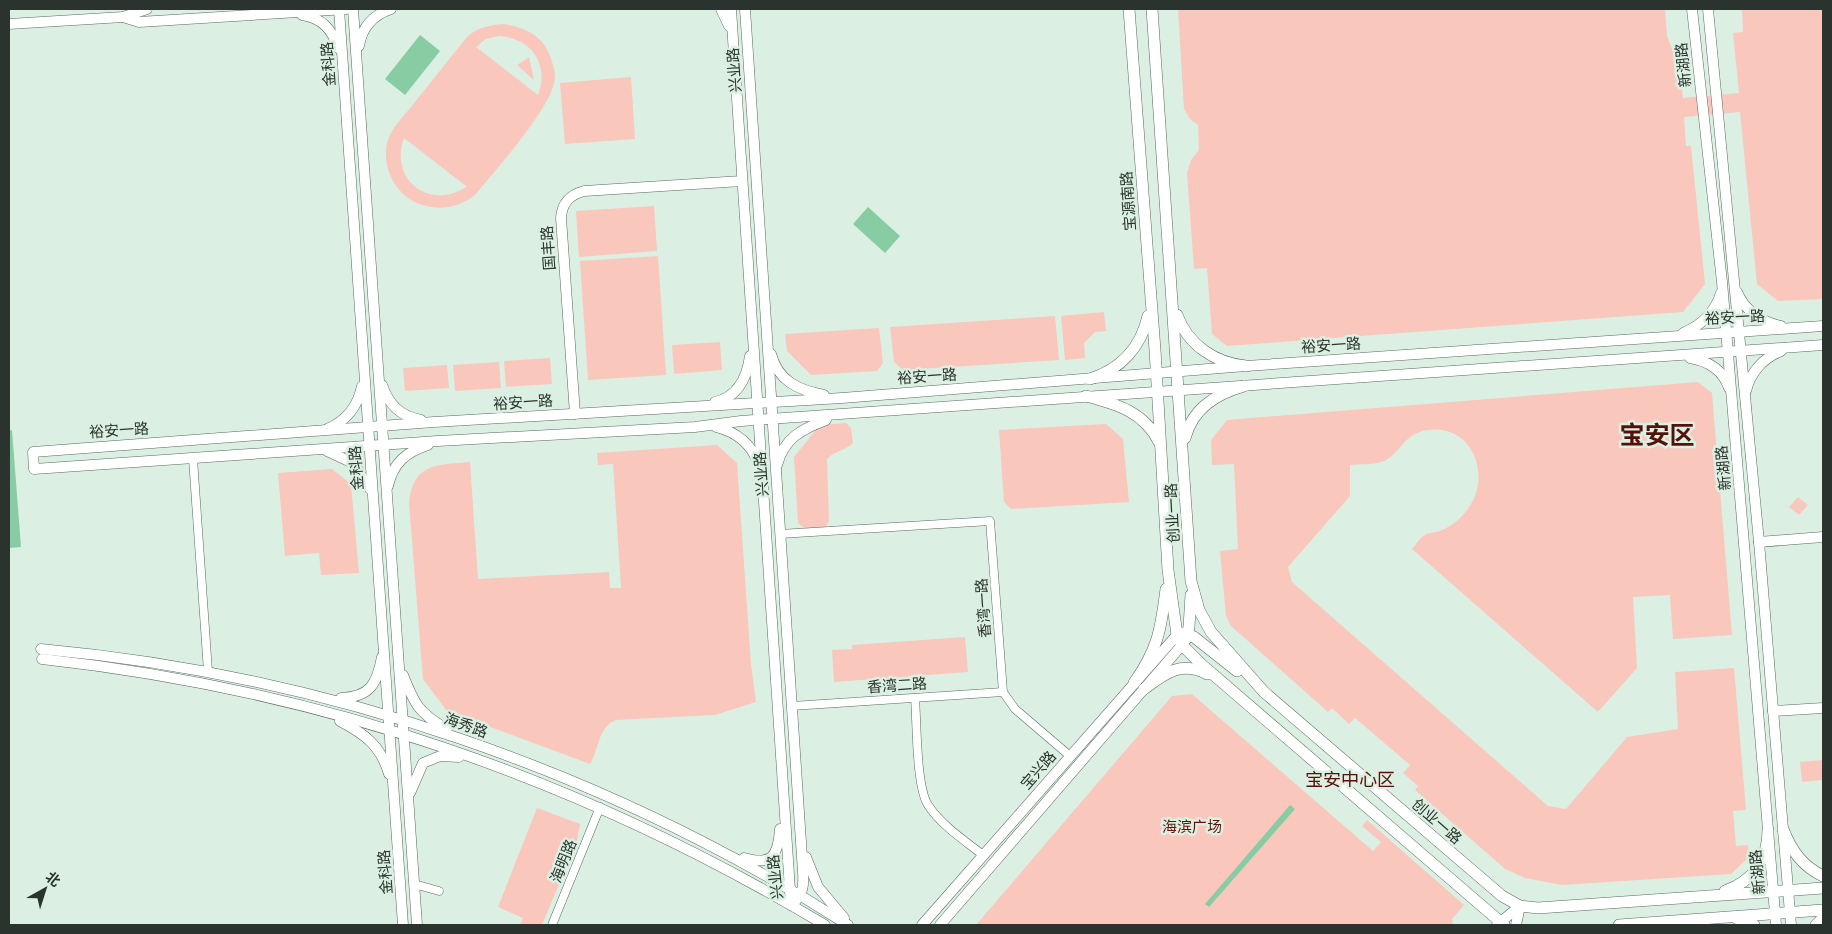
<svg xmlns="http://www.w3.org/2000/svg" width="1832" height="934" font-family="'IBM Plex Sans','Noto Sans SC',sans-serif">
	<rect width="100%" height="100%" fill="#dbf0e2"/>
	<g fill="#fac7bd" fill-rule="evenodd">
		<polygon points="1178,9 1665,9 1667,36 1679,67 1683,98 1739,93 1733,33 1743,32 1742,9 1823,9 1823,299 1778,301 1757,284 1740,112 1684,117 1686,146 1691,146 1705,284 1683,312 1227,346 1212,334 1207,268 1194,269 1187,173 1191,160 1199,150 1198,125 1190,119 1184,109"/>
		<path d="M504,24C522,27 539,33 548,51C551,59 555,68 555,77C554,106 495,170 476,194C459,208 440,211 419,204C394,195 379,162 389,137C394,125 406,114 414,103C432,81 449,59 467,37C478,27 489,25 504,24ZM499,36C531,38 550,64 538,95L476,47L486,39ZM404,138L466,186V187C429,211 389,179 404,138Z"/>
		<polygon points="529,57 534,80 517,65"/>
		<polygon points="631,77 635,139 565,144 560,83"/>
		<polygon points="654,206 657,251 579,257 576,211"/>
		<polygon points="658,256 666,375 588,380 580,261"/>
		<polygon points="1104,312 1106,331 1095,332 1084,343 1085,358 1065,360 1061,316"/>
		<polygon points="1055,316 1059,360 903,370 894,362 890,327"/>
		<polygon points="879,328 883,363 877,371 811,375 787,351 785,334"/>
		<polygon points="720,342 722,370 674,374 672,345"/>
		<polygon points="550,358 552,384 506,387 504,361"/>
		<polygon points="499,362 501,388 455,391 453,365"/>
		<polygon points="447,365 449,388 405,391 403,368"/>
		<path d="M1698,382L1712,393L1732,635L1673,639L1670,595L1633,597L1637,668L1598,712L1412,549C1416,545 1420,537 1425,535C1427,533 1433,533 1436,532C1448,529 1459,521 1467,510C1493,477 1473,423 1427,430C1403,434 1400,454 1384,461C1375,465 1359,464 1350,465V496L1288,567L1292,582L1548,806L1566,809L1627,737L1678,729L1675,672L1734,668L1746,810L1733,811L1736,846L1748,845L1749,857L1731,874L1562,885L1525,878L1505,869L1415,790L1418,786L1403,773L1410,765L1355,718L1349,724L1332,708L1328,712L1231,626L1226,616L1220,551L1238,549L1234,464L1212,465L1211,440L1227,420Z"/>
		<path d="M846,423L851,428L853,443C845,451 836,450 827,459L829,521L825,528H804L798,523L794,457L820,425Z"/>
		<polygon points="1106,424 1123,439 1129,502 1011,509 1004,502 999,430"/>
		<path d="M717,445L737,463L751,664L756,702L715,715L616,720C597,728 600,748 590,764L447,711L423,679L409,503C413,463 436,465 470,462L478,579L609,572L610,588H621L613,464L598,465L597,453Z"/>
		<polygon points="332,469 351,484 359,573 321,575 319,553 285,556 278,473"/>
		<polygon points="1798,497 1808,505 1799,515 1789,507"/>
		<polygon points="965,637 968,672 834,682 832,650 852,649 852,645"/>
		<polygon points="1192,694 1373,851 1381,842 1362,826 1367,820 1464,905 1452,919 1453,925 976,925 1172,696"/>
		<polygon points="1823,760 1823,780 1802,782 1800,762"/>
		<polygon points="537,808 580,824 577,841 542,925 520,925 523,918 498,907"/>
	</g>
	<g fill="#88cca4">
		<polygon points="420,35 440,51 405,95 385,79"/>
		<polygon points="868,207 900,236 885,253 853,224"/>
		<polygon points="12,430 21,547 9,548 9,431"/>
		<polygon points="1290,805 1295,809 1209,907 1205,904"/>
	</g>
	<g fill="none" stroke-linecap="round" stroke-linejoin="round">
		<g stroke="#57695e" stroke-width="9">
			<g id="street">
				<polyline points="193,459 208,671"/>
				<polyline points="780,534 990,521 1003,692 1015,709 1070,756"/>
				<path d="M915,698C917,723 916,786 928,805C941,825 965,841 983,855"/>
				<polyline points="792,706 1003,692"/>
				<polyline points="414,884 439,891"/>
				<polyline points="552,925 600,807"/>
			</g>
		</g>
		<g stroke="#57695e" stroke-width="11">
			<g id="secondary">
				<polyline points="339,9 403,925"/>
				<polyline points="353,9 417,925"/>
				<polyline points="721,9 729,26"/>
				<polyline points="731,9 791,905"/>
				<path d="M745,9L803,872C804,886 803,896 791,905"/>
				<polyline points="1692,9 1722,282 1776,925"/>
				<polyline points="1708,9 1759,542 1791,925"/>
				<path d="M302,15C322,18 332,29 338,48"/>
				<polyline points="123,17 139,22 346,9"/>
				<polyline points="9,24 123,17 147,9"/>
				<path d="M359,46C362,27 373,15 391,9"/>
				<path d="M1737,292C1745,311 1762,322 1781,326"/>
				<polyline points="1823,326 1246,366 842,398 434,422 33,452 34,469 438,441 695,427 741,421 1823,345"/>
				<path d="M1683,333C1702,325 1715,313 1721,293"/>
				<path d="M771,354C778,381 798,390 824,395"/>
				<path d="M1690,358C1708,361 1723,370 1729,388"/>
				<path d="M382,385C389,405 400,416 421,420"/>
				<path d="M1746,391C1750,373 1763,358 1781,351"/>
				<path d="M715,402C738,397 747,378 750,356"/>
				<path d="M575,414L561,218C562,203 569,195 584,191L742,181"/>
				<path d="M716,427C736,432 751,443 758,463"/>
				<path d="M327,429C346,421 358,406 362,386"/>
				<polyline points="327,451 353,463 370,489"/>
				<path d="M777,465C784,438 802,429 826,420"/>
				<path d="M388,486C393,463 406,452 428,445"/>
				<polyline points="1759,542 1823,537"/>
				<path d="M41,649C327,675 606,771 848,925"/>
				<path d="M42,659C324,690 581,779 825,925"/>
				<path d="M403,675C414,703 419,714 447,729"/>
				<path d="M341,698C370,697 377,684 382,657"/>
				<polyline points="1773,711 1823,708"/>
				<path d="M340,721C365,734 381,746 389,774"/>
				<polyline points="410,793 423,763 440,756 459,757"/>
				<polyline points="806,857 818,887 844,918"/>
				<path d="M744,858C772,866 778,856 780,829"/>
				<polyline points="922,925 1177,635"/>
				<polyline points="940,925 1182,645"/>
				<polyline points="1497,925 1520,906"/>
				<polyline points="1516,925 1520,906"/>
			</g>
		</g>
		<g stroke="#57695e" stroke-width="12">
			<g id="primary">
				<polyline points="1129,9 1155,350 1168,570 1177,635 1182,645 1201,664 1504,925"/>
				<polyline points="1152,9 1191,581 1199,610 1211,632 1264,692 1502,896 1520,906 1538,908 1823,888"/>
				<path d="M1177,315C1188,345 1215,363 1246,366"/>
				<path d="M1090,379C1121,369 1141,347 1148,316"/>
				<path d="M1086,396C1117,404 1144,412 1159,442"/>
				<path d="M1185,438C1193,408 1216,394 1244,386"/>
				<polyline points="1177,635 1183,633 1194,637 1237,671"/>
				<polyline points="1186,639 1189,627 1191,595"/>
				<path d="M1134,683C1158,649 1161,629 1166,589"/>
				<path d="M1144,689C1164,674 1181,660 1207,674"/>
				<path d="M1783,829C1791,850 1802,866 1823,876"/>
				<path d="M1725,891C1753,881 1768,860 1768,830"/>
				<polyline points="1736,918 1754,925"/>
				<polyline points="1619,925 1823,910"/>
				<polyline points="1816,925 1823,918"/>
			</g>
		</g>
		<use href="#street" stroke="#fff" stroke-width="8"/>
		<use href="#secondary" stroke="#fff" stroke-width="10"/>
		<use href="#primary" stroke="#fff" stroke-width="11"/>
	</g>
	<g text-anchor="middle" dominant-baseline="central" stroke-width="5" stroke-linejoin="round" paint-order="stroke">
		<g font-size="15" fill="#2b332e" stroke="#dbf0e2">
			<text transform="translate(328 64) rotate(-94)">金科路</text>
			<text transform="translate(1683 65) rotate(-96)">新湖路</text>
			<text transform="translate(734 70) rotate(-94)">兴业路</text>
			<text transform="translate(1128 201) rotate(-94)">宝源南路</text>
			<text transform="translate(548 248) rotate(-94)">国丰路</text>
			<text transform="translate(1735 317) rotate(-3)">裕安一路</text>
			<text transform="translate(1331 345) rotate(-4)">裕安一路</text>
			<text transform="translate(927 376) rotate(-4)">裕安一路</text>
			<text transform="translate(523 402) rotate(-4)">裕安一路</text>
			<text transform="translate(119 430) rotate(-4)">裕安一路</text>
			<text transform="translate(356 468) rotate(-94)">金科路</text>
			<text transform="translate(1723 468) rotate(-95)">新湖路</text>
			<text transform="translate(761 474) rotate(-94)">兴业路</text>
			<text transform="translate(1172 513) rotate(-93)">创业一路</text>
			<text transform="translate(983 608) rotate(-94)">香湾一路</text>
			<text transform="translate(897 685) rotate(-4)">香湾二路</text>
			<text transform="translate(466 725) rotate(20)">海秀路</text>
			<text transform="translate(1038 770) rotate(-49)">宝兴路</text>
			<text transform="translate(1437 821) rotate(41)">创业一路</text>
			<text transform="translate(563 861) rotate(-68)">海明路</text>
			<text transform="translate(385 872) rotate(-94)">金科路</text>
			<text transform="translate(1757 872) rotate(-95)">新湖路</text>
			<text transform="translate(775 877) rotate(-96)">兴业路</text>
		</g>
		<g font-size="15" fill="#671107" stroke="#dbf0e2">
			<text x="1192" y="826">海滨广场</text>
		</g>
		<g font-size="18" fill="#551109" stroke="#dbf0e2">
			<text x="1350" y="779">宝安中心区</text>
		</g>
		<g font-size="25" font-weight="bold" fill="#551109" stroke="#dbf0e2">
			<text x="1657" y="434">宝安区</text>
		</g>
	</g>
	<rect width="1832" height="934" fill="none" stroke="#2b332e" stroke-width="20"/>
	<g transform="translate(45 889) rotate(39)" stroke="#dbf0e2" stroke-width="4" paint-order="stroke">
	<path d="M0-4L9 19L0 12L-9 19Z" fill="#2b332e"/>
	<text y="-8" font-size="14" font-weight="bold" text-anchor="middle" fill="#2b332e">北</text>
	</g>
</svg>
